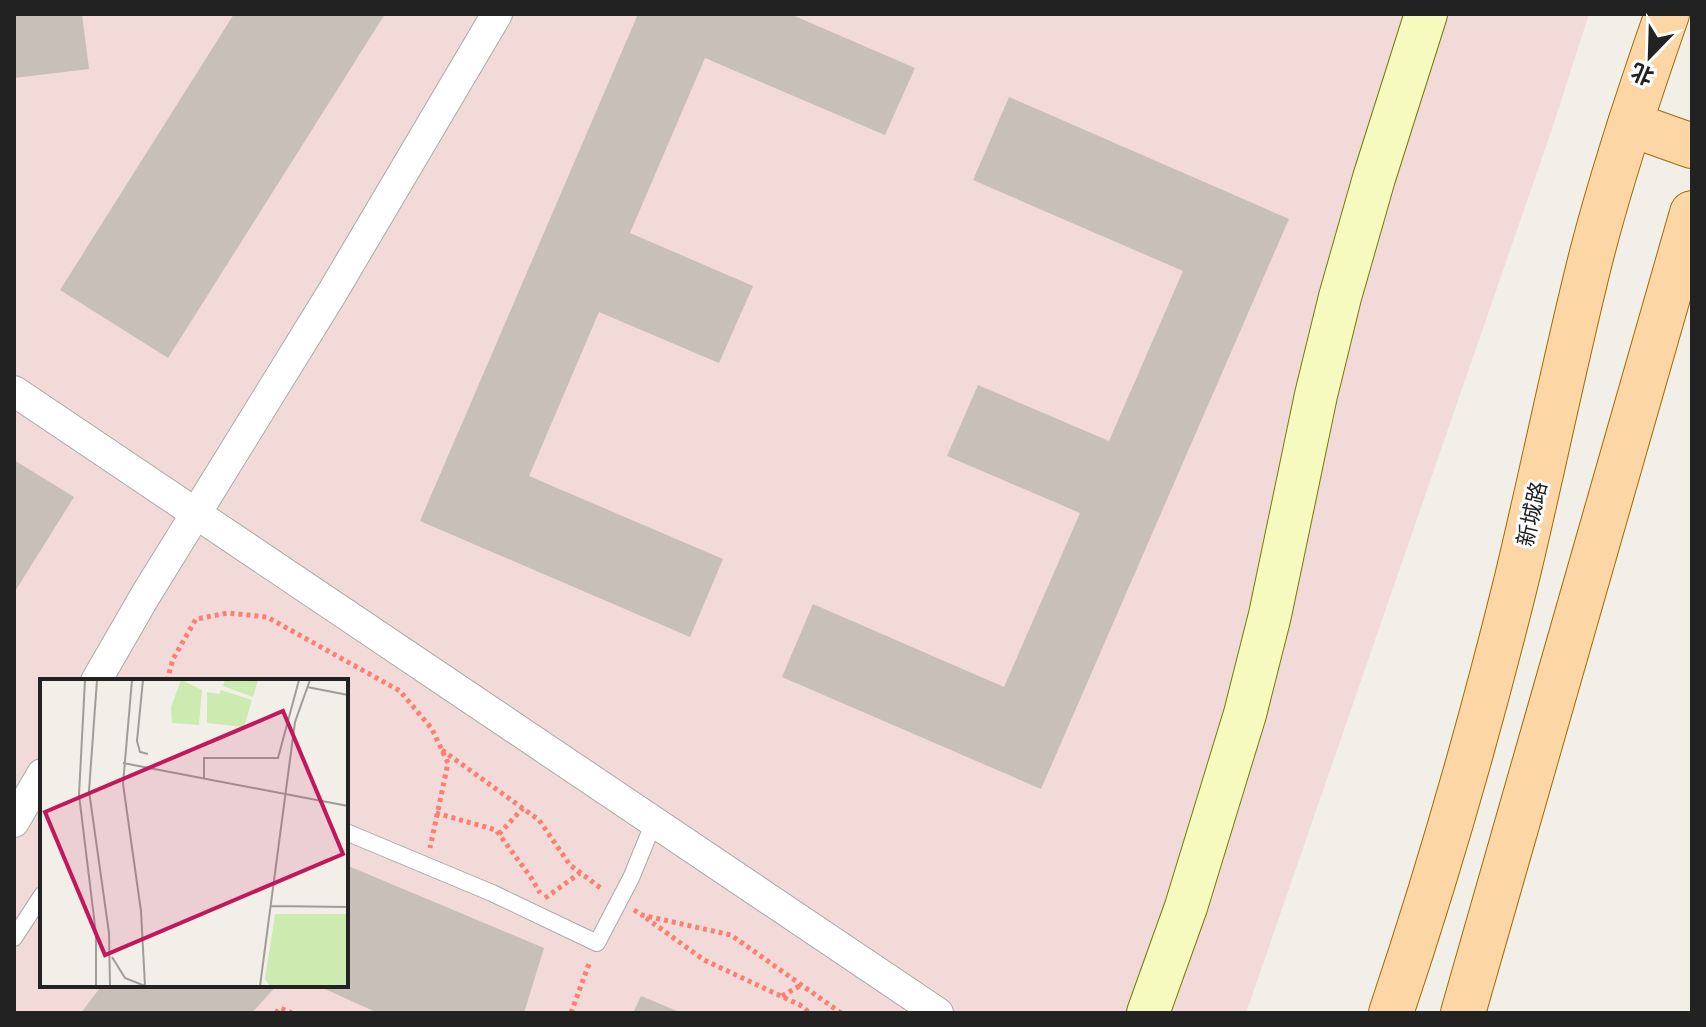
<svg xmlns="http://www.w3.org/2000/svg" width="1706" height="1027" font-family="Figtree,'Noto Sans SC',sans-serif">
	<rect width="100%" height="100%" fill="#f2efe9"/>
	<path fill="#f2dad9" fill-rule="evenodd" d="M14,14H1589L1552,129L1246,1013H14ZM42,681H346V985H42Z"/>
	<g fill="#c7bfb8">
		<polygon points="14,14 82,14 89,69 14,78"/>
		<polygon points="234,14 385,14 168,358 60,290"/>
		<polygon points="638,14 790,14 915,68 885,135 705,58 630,233 753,286 719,363 599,312 529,476 723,559 690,637 420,521"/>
		<polygon points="1009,97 1289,219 1041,789 782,677 813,604 1004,687 1080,513 947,456 978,385 1109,441 1183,271 973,180"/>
		<polygon points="14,460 74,497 14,593"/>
		<polygon points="346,865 544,948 524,1013 378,1013 316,985 346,985"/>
		<polygon points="102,985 277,985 252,1013 81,1013"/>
		<polygon points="641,996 682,1013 633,1013"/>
	</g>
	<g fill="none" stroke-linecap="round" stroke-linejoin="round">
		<g stroke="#a9a9a9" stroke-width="18">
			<g id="lane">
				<polyline points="346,832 492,893 597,943 631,878 654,822"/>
				<polyline points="14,938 42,895"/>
			</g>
		</g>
		<g stroke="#a9a9a9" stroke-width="32">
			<g id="street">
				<polyline points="14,391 938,1013"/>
				<polyline points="96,681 145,596 332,293 497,14"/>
				<polyline points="14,822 42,774"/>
			</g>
		</g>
		<g stroke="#707d05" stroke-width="44">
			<polyline id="secondary" points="1148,1013 1186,907 1245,714 1270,615 1316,395 1340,297 1374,178 1426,14"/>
		</g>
		<g stroke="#a06b00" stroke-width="46">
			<g id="primary">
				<polyline points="1630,124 1692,146"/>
				<path d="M1391,1013C1439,871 1480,727 1516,582C1542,474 1564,365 1591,257C1612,175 1639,94 1667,14"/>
				<polyline points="1463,1013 1692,213"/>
			</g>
		</g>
		<g stroke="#fa8072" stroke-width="5" stroke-dasharray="4 4" stroke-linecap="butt">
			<polyline points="167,681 173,659 196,619 228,613 267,617 400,691 432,729 448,763 430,848"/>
			<polyline points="442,750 539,820 570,865 602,889"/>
			<polyline points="436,813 496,830 532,879 540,893"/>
			<polyline points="499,834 523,808"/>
			<polyline points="545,898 580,873"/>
			<polyline points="634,910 642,915 731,935 841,1013"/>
			<polyline points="646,918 704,960 800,1005 810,1013"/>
			<polyline points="782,996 801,985"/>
			<polyline points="276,1013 280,1008 292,1013"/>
			<polyline points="571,1013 590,961"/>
		</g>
		<use href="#lane" stroke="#fff" stroke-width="16"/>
		<use href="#street" stroke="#fff" stroke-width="30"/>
		<use href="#secondary" stroke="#f7fabf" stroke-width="42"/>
		<use href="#primary" stroke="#fcd6a4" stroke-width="44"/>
	</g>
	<g text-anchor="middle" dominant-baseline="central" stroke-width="6" stroke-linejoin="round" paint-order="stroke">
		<g font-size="22" fill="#222" stroke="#fff">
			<text transform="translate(1532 514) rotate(-77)">新城路</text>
		</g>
	</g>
	<g transform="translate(40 679)">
		<rect width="308" height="308" fill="#f2efe9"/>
		<path d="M141,1L162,11L159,46L132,44L131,28ZM185,1H218L213,18L183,7ZM181,11L212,21L204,48L167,44V13L179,15ZM235,235H308V307H230L225,300Z" fill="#cdebb0"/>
		<path fill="none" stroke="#9f9d99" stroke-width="2" d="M45,1L39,116L56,255V307M57,1L49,112L69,254L70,307M92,1L83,105L101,232L105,307M103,1L97,62L100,73L108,75M267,8L308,16M83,84L308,127M164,99V79H238L259,1M230,227L308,228M72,278L85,299L105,307M220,307L255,43L270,1"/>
		<path fill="#c2185b" fill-opacity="0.15" stroke="#c2185b" stroke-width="4" d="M243,32L303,175L65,276L5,133Z"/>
		<rect width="308" height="308" fill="none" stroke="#222" stroke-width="4"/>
	</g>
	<rect width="1706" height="1027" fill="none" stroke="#222222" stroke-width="32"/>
	<g transform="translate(1650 56) rotate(203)" stroke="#ffffff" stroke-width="6" paint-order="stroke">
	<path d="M0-6L14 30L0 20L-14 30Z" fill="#222222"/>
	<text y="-12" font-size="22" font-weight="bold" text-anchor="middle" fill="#222222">北</text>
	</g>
</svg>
